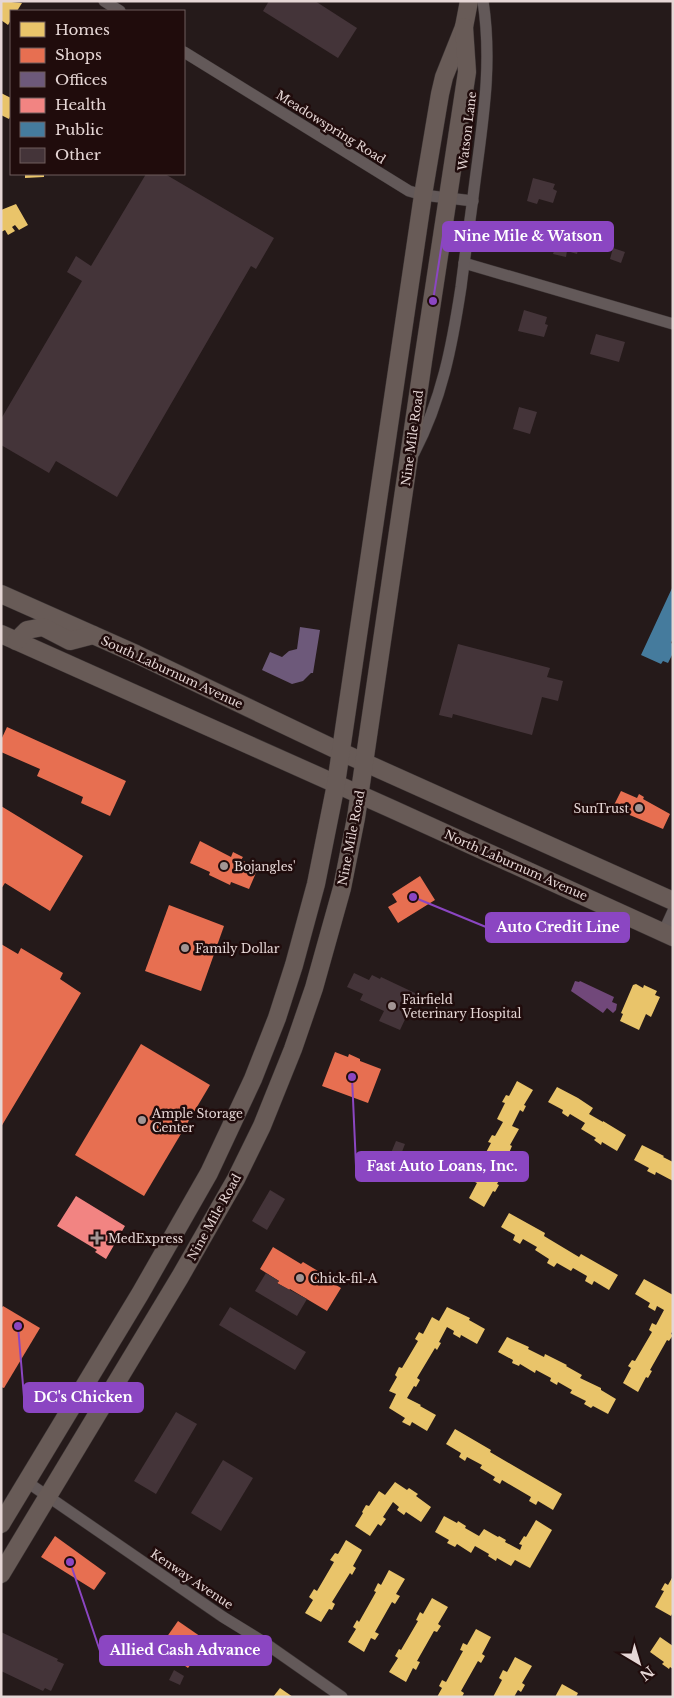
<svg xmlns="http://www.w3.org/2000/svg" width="674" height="1698" font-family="'Libre Baskerville',serif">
	<rect width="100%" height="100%" fill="#251a1a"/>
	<polygon fill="#71487a" points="575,981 579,982 580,981 614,997 612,1002 617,1004 616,1010 613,1013 607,1008 603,1013 571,991"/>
	<g fill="#e9c46a">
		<polygon points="1,1 22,3 17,11 11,11 11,20 8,25 1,20"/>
		<polygon points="1,93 11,98 11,115 9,119 1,115"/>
		<polygon points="25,174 44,174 44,177 25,178"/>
		<polygon points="16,204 28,225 19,230 15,225 12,227 15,231 8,235 5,230 1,232 1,210"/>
		<polygon points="636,984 643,988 644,985 657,991 655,995 660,997 651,1017 646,1014 639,1030 620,1021 623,1014 621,1013 633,985"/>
		<polygon points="517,1081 533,1090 524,1105 526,1106 523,1112 520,1110 512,1126 519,1129 510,1145 512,1146 509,1153 506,1152 498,1166 505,1170 497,1184 499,1185 495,1192 493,1191 484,1207 469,1198 477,1183 475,1182 479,1175 481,1177 489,1162 483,1158 491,1143 488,1142 492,1135 495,1136 503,1122 497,1119 505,1103 502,1102 506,1095 509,1096"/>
		<polygon points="557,1087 578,1098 593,1108 589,1114 603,1122 603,1121 626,1135 617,1151 602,1142 601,1145 594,1140 596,1138 581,1129 585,1123 570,1114 568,1117 562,1113 563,1110 548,1102"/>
		<polygon points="642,1145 664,1156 663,1157 673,1162 673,1181 656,1172 655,1175 647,1171 649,1168 634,1160"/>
		<polygon points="509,1213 545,1233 544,1236 579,1257 581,1254 618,1275 609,1290 594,1281 592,1285 585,1281 587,1276 573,1268 571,1271 557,1263 554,1267 547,1263 549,1259 535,1250 537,1247 523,1239 520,1244 513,1240 515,1235 501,1227"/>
		<polygon points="644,1279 673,1295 673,1330 671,1334 673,1335 669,1341 667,1340 650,1370 652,1371 648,1378 646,1377 638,1392 623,1383 631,1368 628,1366 632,1360 635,1361 652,1332 649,1330 652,1323 656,1325 664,1310 657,1306 655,1311 648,1307 650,1303 635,1294"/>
		<polygon points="447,1307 470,1318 469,1320 485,1329 477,1344 461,1335 460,1338 453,1334 454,1331 447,1327 439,1342 441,1343 437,1350 435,1348 417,1378 420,1380 416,1387 414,1386 407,1398 421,1405 420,1406 436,1415 427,1431 412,1422 410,1426 402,1422 405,1418 389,1408 396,1394 389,1391 397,1377 395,1375 399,1367 402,1368 418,1341 415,1339 419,1332 423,1334 432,1317 439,1321"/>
		<polygon points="507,1337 529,1347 528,1349 544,1357 545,1354 567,1365 566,1366 582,1375 580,1378 601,1388 601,1390 616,1399 608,1414 593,1406 591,1408 584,1404 586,1401 570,1393 572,1390 558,1382 557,1385 550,1381 551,1378 536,1370 535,1373 520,1364 519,1366 512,1363 513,1360 498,1352"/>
		<polygon points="455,1429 491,1450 490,1452 562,1494 553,1510 538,1501 536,1505 529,1501 531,1497 502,1480 500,1484 493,1480 495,1477 480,1468 482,1465 467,1457 465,1461 459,1457 461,1453 446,1444"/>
		<polygon points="395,1482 407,1490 409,1488 418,1494 416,1496 431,1507 421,1522 406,1512 404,1515 397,1510 399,1507 393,1502 383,1517 386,1519 381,1526 378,1524 370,1536 355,1526 363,1513 362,1512 366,1505 369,1506 379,1491 385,1495"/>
		<polygon points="444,1516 457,1523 458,1521 466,1526 465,1528 479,1536 484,1529 498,1537 499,1536 506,1540 505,1542 520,1550 522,1545 519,1544 524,1536 526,1537 536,1520 552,1530 530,1568 515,1560 511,1566 497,1558 496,1561 488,1556 489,1554 475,1546 471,1553 457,1544 455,1547 447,1543 449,1540 435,1532"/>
		<polygon points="346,1540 362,1550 353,1566 356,1568 352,1575 350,1573 332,1602 335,1604 332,1610 329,1609 321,1622 305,1613 313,1600 309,1597 314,1589 317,1591 334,1562 330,1560 335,1553 338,1554"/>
		<polygon points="389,1570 405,1579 396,1594 400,1596 395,1604 392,1602 375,1632 379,1634 375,1640 371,1638 364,1652 348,1642 356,1629 353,1627 357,1620 359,1622 376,1592 374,1591 378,1583 381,1585"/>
		<polygon points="673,1576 673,1612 671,1616 655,1607 664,1591 661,1590 665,1583 668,1585"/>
		<polygon points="432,1598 448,1607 438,1624 441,1626 437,1632 434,1631 417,1661 420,1662 416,1670 413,1668 406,1682 389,1672 398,1658 395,1656 399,1649 401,1650 418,1621 416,1620 420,1612 423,1614"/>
		<polygon points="476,1629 491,1637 482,1654 485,1656 481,1663 478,1661 461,1691 464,1693 462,1697 437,1697 442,1688 439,1686 442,1680 446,1682 463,1651 460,1650 463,1643 467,1645"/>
		<polygon points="660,1637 673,1646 673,1669 670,1667 669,1669 662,1664 664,1662 650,1652"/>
		<polygon points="515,1657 532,1666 522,1683 525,1685 521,1692 518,1690 514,1697 493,1697 502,1680 499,1678 503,1670 507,1672"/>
		<polygon points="562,1684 578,1693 576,1697 555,1697"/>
		<polygon points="280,1688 293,1697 273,1697"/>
	</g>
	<g fill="#e76f51">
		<polygon points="7,727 126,781 110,816 81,803 83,797 37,776 40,769 1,752 1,740"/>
		<polygon points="621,791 637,798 639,794 644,797 643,799 670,814 663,829 625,813 626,810 614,805"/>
		<polygon points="1,806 83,856 50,911 5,883 1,889"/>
		<polygon points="200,841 231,857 233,852 243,857 241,860 258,868 249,889 231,882 230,885 209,875 210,872 190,863"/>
		<polygon points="420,876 435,900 398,923 388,907 397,902 392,894"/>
		<polygon points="169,905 224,926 201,991 145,971"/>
		<polygon points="1,944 18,954 21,948 63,973 60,979 81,993 1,1127"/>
		<polygon points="141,1044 210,1085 144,1196 75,1155"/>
		<polygon points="335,1052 348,1057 349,1054 360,1059 360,1061 381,1069 368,1103 322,1086"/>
		<polygon points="273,1247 301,1264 303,1262 323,1274 321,1276 341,1288 327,1311 290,1289 289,1290 277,1283 279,1281 260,1269"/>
		<polygon points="3,1306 40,1328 4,1388 1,1387 1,1309"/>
		<polygon points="55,1536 106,1573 94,1590 41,1557"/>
		<polygon points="178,1621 207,1641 188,1668 159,1648"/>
	</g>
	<polygon fill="#6d597a" points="300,627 320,630 313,673 311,673 303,681 292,684 262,670 270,652 282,657 289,651 297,649"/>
	<polygon fill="#f28482" points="76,1196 125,1226 106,1259 95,1252 97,1250 57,1226"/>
	<polygon fill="#457b9d" points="673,586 673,638 671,643 673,644 673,653 668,663 663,661 661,664 641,655"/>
	<g fill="#443439">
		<polygon points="269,1 315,1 357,28 338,58 263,11"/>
		<polygon points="146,174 165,174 274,238 256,269 251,266 117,497 56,461 49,473 1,445 1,419 82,281 67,272 76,256 91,266"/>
		<polygon points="533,178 555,184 553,189 557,191 553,203 539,199 537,204 527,201"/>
		<polygon points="546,231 570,237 570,239 580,242 577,254 567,251 566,257 553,254 554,251 542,247"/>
		<polygon points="613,248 625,252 621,263 610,259"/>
		<polygon points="524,310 547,317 545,324 548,325 544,337 518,331"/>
		<polygon points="596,334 625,342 619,362 590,354"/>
		<polygon points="519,407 537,412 530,434 513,429"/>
		<polygon points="458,644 550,668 547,677 563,681 558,701 542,697 532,735 453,714 452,718 439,715"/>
		<polygon points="354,973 369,980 372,975 380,979 381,977 417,994 400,1030 379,1021 384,1011 360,1000 363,994 347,987"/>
		<polygon points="396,1141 405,1144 400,1157 391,1153"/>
		<polygon points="270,1190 285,1199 267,1230 252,1221"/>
		<polygon points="266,1273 279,1281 277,1283 307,1299 297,1316 255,1291"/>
		<polygon points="230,1307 306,1352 295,1370 219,1325"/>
		<polygon points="176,1412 197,1424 156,1494 134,1481"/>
		<polygon points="223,1460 253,1478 221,1531 191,1513"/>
		<polygon points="1,1632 58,1659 57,1661 64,1664 51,1691 45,1688 43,1691 1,1671"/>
		<polygon points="174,1670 184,1676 180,1685 169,1680"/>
	</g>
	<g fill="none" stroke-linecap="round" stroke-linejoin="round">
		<g stroke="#3c3434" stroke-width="12">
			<g id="minor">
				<polyline points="104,1 120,11"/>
				<polyline points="184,52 409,191 423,195 473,201"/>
				<polyline points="464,263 673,324"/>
				<path d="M414,453C442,399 452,346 461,287C465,254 470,222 474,189C482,125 493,67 483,1"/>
				<polyline points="663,933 673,911"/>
				<polyline points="27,1482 223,1617 262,1641 342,1697"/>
			</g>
		</g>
		<g stroke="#3c3434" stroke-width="19">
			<g id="primary">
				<polyline points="1,594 136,654 341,752 673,901"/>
				<polyline points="1,634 392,809 673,937"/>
				<polyline points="16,641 27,630 43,627 70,641 93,635"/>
				<polyline points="1,1524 140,1294 209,1173 253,1079 277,1018 294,965 316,884 336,784 423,195 440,94 444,77 464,27 469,1"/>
				<polyline points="1,1574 180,1277 236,1179 262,1126 293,1049 314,988 342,888 356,818 423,361 467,72 464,27"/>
			</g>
		</g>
		<use href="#minor" stroke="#635959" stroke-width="11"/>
		<use href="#primary" stroke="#685b57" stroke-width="18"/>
	</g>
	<g fill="#a29594" stroke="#200c0c" stroke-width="2">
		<circle cx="639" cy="808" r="5"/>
		<circle cx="224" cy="866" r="5"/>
		<circle cx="185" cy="948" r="5"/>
		<circle cx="392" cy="1006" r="5"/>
		<circle cx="142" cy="1120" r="5"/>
		<path d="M94.5 1230.5h5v5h5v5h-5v5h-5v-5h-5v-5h5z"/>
		<circle cx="300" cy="1278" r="5"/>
	</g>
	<g text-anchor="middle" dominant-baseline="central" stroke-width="5" stroke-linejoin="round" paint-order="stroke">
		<g font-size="12" fill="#e6d7d6" stroke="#200c0c">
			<text transform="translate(331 127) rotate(32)">Meadowspring Road</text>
			<text transform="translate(467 131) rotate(-83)">Watson Lane</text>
			<text transform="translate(412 438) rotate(-82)">Nine Mile Road</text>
			<text transform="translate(172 672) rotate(25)">South Laburnum Avenue</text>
			<text transform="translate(351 838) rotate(-79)">Nine Mile Road</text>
			<text transform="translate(516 865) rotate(24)">North Laburnum Avenue</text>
			<text transform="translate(214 1217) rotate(-61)">Nine Mile Road</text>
			<text transform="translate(192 1579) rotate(34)">Kenway Avenue</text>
		</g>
		<g font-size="12" fill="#e6d7d6" stroke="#200c0c" text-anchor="start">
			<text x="629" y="808" text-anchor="end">SunTrust</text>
			<text x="234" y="866">Bojangles'</text>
			<text x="195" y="948">Family Dollar</text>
			<text x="402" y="999">Fairfield<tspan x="402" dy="14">Veterinary Hospital</tspan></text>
			<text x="152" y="1113">Ample Storage<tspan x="152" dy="14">Center</tspan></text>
			<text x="108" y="1238">MedExpress</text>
			<text x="310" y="1278">Chick-fil-A</text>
		</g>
	</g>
	<path fill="none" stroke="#8b46c2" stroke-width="2" d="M433 301L443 236M413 897L486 927M352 1077L356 1166M18 1326L24 1397M70 1562L100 1651"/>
	<g fill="#8b46c2" stroke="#200c0c" stroke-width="2">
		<circle cx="433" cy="301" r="5"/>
		<circle cx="413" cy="897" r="5"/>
		<circle cx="352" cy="1077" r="5"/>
		<circle cx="18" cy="1326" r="5"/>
		<circle cx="70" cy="1562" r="5"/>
	</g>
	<g fill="#8b46c2" stroke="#8b46c2" stroke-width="2">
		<rect x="443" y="222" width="170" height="29" rx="5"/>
		<rect x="486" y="913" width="143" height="29" rx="5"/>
		<rect x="356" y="1152" width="172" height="29" rx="5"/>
		<rect x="24" y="1383" width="119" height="29" rx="5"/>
		<rect x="100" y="1636" width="171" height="29" rx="5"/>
	</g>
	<g font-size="14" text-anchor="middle" font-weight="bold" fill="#fff">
		<text x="528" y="241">Nine Mile &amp; Watson</text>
		<text x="558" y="932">Auto Credit Line</text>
		<text x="442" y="1171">Fast Auto Loans, Inc.</text>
		<text x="83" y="1402">DC's Chicken</text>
		<text x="185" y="1655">Allied Cash Advance</text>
	</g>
	<rect width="674" height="1698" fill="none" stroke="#e6d7d6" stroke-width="5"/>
	<rect x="10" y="10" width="175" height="165" fill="#200c0c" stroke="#6f5d5d"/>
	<rect x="20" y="22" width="25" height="15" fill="#e9c46a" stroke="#6f5d5d"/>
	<text x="55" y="35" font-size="15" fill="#e6d7d6">Homes</text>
	<rect x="20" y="48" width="25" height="15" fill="#e76f51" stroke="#6f5d5d"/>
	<text x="55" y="60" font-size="15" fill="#e6d7d6">Shops</text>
	<rect x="20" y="72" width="25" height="15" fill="#6d597a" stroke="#6f5d5d"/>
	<text x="55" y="85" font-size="15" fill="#e6d7d6">Offices</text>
	<rect x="20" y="98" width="25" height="15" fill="#f28482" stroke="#6f5d5d"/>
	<text x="55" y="110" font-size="15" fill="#e6d7d6">Health</text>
	<rect x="20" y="122" width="25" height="15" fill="#457b9d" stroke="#6f5d5d"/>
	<text x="55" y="135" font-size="15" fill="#e6d7d6">Public</text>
	<rect x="20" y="148" width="25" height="15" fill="#443439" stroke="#6f5d5d"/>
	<text x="55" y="160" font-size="15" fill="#e6d7d6">Other</text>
	<g transform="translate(639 1663) rotate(142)" stroke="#200c0c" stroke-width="4" paint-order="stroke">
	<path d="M0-4L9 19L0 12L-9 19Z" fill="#e6d7d6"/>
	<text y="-8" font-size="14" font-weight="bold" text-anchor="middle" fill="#e6d7d6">N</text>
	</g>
</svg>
